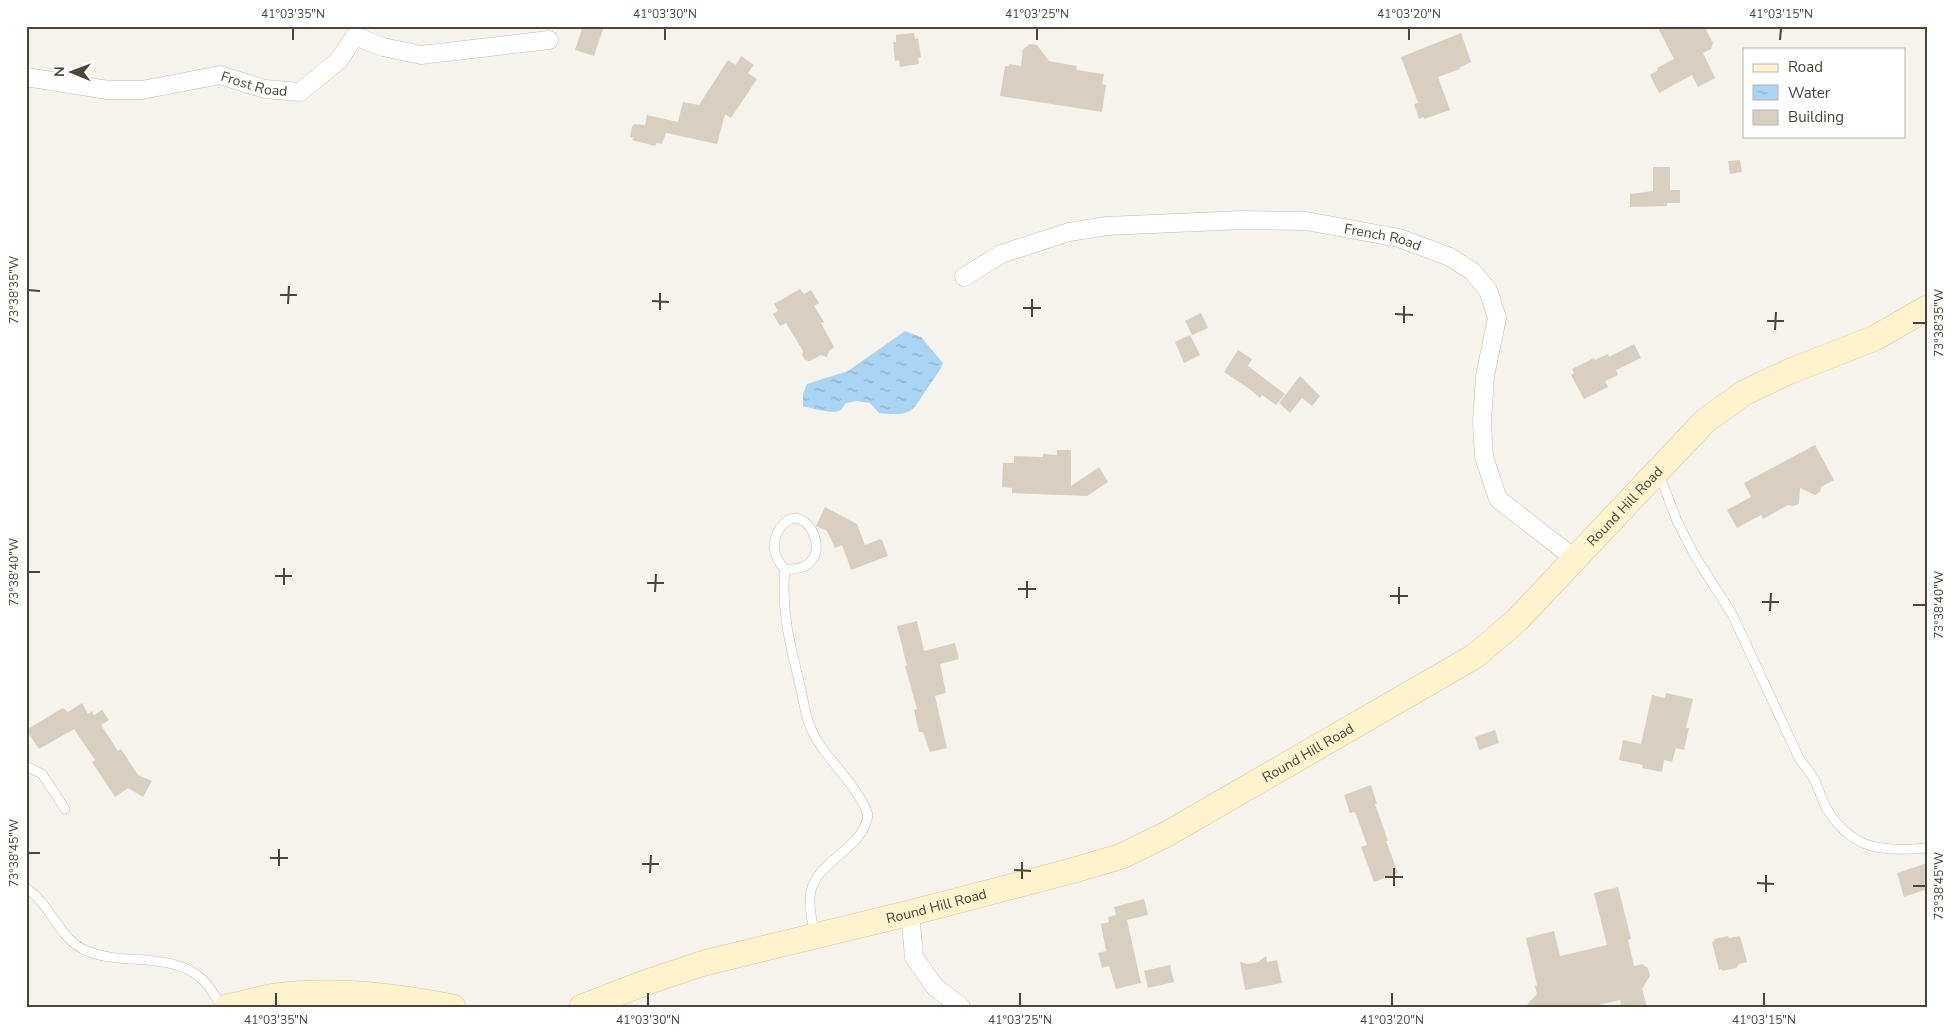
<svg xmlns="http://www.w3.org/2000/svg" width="1953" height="1033" font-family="'Nunito Sans',sans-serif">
	<defs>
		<pattern id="water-ripples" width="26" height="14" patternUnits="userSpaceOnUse" patternTransform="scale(1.25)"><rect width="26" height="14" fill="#a9d4f2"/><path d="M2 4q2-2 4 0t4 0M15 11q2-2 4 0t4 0" fill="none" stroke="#8caec5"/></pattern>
	</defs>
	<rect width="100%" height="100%" fill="#f6f3ec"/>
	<path fill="url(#water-ripples)" d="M905,331L921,337L943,363C940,371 936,375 931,383C911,410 917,417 879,413L870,403L857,401L846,403C844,405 843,408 841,410C833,415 811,408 803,406V394L807,384L848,371Z"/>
	<g fill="#d8cfc1">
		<polygon points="583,26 604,26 594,56 575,50"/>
		<polygon points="1657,26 1704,26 1713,43 1711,49 1703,53 1715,78 1698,87 1692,75 1659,93 1650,75 1658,70 1657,68 1674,59"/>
		<polygon points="914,33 915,39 918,38 921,57 918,58 919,64 900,67 899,60 895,61 893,42 896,42 896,35"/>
		<polygon points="1461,33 1471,62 1459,68 1460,69 1438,77 1450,110 1424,119 1424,117 1419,119 1414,104 1418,103 1401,57"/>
		<polygon points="1030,44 1037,45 1049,61 1077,66 1076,70 1104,74 1102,84 1106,85 1102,112 1000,96 1005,66 1009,66 1009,64 1021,66 1023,49"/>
		<polygon points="741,56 754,65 748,73 757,79 731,118 725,114 717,144 666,133 662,144 657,143 655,146 632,140 634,138 630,137 632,126 634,124 645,125 647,115 678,122 683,102 699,105 728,60 736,65"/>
		<polygon points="1740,160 1742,172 1730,174 1728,161"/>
		<polygon points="1653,167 1670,167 1670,190 1680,190 1680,203 1667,203 1667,206 1630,207 1630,194 1653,191"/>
		<polygon points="800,289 804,294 811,290 819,303 814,306 824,322 821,323 834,347 829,351 827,357 821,355 810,361 805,360 802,355 803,351 786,323 780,326 773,314 778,311 774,304"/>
		<polygon points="1201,313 1208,328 1192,335 1185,321"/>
		<polygon points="1190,335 1200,355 1184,363 1175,342"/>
		<polygon points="1634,344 1641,358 1616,370 1618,375 1605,381 1608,387 1584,399 1571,375 1574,373 1572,369 1594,358 1595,360 1608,354 1609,357"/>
		<polygon points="1238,350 1252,359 1248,366 1285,394 1276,405 1262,395 1260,398 1251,390 1224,372"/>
		<polygon points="1300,376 1320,396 1312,406 1302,398 1290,413 1279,403"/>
		<polygon points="1815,445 1834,480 1821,487 1820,492 1815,495 1800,488 1799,504 1793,506 1788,505 1763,519 1761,515 1737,528 1727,510 1751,497 1744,483"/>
		<polygon points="1057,450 1071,450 1071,486 1099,467 1108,482 1087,496 1012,493 1012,488 1002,487 1003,463 1014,463 1014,456 1043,457 1043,454 1057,455"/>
		<polygon points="825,507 857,524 865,545 880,539 882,540 888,556 851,570 842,545 835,548 827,531 816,526"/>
		<polygon points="917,621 924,651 955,643 959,659 940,664 946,693 935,696 947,748 930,752 923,732 919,732 914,710 917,709 905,666 907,666 897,626"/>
		<polygon points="1666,693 1693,699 1686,728 1689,728 1684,750 1676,748 1672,762 1664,760 1662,772 1642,768 1643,765 1619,760 1623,740 1641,744 1652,695 1665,698"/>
		<polygon points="82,703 88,714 92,711 94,715 102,710 109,720 101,725 118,751 121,749 138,775 152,781 143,797 128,788 115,797 92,762 95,760 74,729 39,749 26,730 63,708 68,712"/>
		<polygon points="1495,730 1499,743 1479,750 1475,737"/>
		<polygon points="1371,785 1377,804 1375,804 1388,841 1386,841 1398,873 1374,882 1361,847 1367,845 1355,812 1350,813 1344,795"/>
		<polygon points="1927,863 1927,889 1904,897 1897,873"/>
		<polygon points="1618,887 1631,939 1628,940 1634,966 1642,964 1648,968 1650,976 1642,989 1647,1007 1621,1007 1620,1000 1591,1007 1525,1007 1537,994 1535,986 1537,985 1526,938 1554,931 1560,956 1607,945 1594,893"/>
		<polygon points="1144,899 1148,915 1127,920 1141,983 1116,989 1109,966 1102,968 1098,953 1106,951 1101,924 1109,922 1108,917 1116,915 1114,907"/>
		<polygon points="1728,936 1729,938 1740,936 1747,962 1739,964 1736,968 1722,971 1722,969 1719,970 1712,942 1715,941 1714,939"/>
		<polygon points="1266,956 1267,962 1277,960 1282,983 1245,990 1240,962 1248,964 1258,962"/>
		<polygon points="1170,965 1174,982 1148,988 1144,971"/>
	</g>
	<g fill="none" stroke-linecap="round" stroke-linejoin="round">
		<g stroke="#c2bbae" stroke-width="10">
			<g id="lane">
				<path d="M1657,475L1664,487L1677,521L1695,556L1732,614L1799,758C1804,766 1811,773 1815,781C1819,790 1822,800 1827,809C1852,850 1882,852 1927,848"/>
				<path d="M785,569C844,573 806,491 780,528C771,542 773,558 785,569C781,611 790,645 800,685C804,702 805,718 813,733C827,761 858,785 868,815C863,851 814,860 810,896C809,909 812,922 815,935"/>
				<polyline points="26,766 42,774 65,809"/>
				<path d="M26,888C51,904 59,940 87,951C123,966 171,951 202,979C210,986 216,998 222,1007"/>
			</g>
		</g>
		<g stroke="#c2bbae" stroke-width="19">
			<g id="street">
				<path id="s1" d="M26,77L108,90H142L220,75L265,89L300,92L339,60L355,36L383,47L421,55L549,40"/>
				<path id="s2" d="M964,277L1001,254L1069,232L1107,226L1243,220L1306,221L1399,238L1450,257L1472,271L1488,290L1497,318L1485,376L1482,421L1484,457L1498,499L1574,558"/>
				<polyline points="910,913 914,957 935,987 961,1007"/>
			</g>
		</g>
		<g stroke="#d6c79b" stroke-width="26">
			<g id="secondary">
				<path d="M227,1007C246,1003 265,997 284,995C342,989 396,996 453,1007"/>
				<path id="s3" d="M582,1007L650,981L704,963L910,913L1071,871L1122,856L1167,834L1475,656L1517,620L1705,421L1744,393L1788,372L1875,338L1927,308"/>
			</g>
		</g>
		<use href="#lane" stroke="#fff" stroke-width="9"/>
		<use href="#street" stroke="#fff" stroke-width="18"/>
		<use href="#secondary" stroke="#fff3cd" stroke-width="25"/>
	</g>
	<path fill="none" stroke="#4b4439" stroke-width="2" d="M293,40V28M665,40V28M1037,40V28M1409,40V28M1780,40L1781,28M28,290L40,291M280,295H297M652,301L669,302M288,304L289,286M1023,308H1041M660,310V293M1395,314L1413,315M1032,317V299M1767,321H1784M1404,323V306M1913,323H1926M1775,330L1776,312M28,572H40M275,576H292M647,583H664M284,585V568M1018,589H1036M655,592L656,574M1390,596H1408M1027,598V581M1762,602H1779M1399,604V587M1913,605H1926M1770,611L1771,593M28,853H40M270,858H288M642,864H659M279,866V849M1014,870L1031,871M650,873L651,855M1385,877H1403M1022,879V862M1757,883L1774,884M1394,886V868M1913,886H1926M1766,892V875M276,1006V993M648,1006V993M1020,1006V993M1392,1006V993M1764,1006V993"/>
	<g text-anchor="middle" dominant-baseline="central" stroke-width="4" stroke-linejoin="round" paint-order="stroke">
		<g font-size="14" fill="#4b4439" stroke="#fff">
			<text stroke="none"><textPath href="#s1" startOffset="232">Frost Road</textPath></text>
			<text stroke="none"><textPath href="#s2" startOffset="431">French Road</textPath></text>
			<text stroke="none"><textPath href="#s3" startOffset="1179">Round Hill Road</textPath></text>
			<text stroke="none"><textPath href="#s3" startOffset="774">Round Hill Road</textPath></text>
			<text stroke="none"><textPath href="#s3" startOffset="369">Round Hill Road</textPath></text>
		</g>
	</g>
	<rect width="1953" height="1033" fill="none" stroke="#ffffff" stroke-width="55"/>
	<rect x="1743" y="48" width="162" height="90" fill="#ffffff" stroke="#b7b4b0"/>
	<rect x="1753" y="64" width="25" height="8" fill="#fff3cd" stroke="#b7b4b0"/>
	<text x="1788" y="72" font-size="15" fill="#4b4439">Road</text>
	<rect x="1753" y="85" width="25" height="15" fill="url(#water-ripples)" stroke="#b7b4b0"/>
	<text x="1788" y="98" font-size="15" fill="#4b4439">Water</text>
	<rect x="1753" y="110" width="25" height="15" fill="#d8cfc1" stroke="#b7b4b0"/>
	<text x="1788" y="122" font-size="15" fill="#4b4439">Building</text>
	<g transform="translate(72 72) rotate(271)" stroke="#ffffff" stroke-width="4" paint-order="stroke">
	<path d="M0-4L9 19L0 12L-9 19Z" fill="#4b4439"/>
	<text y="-8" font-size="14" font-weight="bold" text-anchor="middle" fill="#4b4439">N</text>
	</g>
	<rect x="28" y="28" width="1898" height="978" fill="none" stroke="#4b4439" stroke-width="2"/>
	<g font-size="12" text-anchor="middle" fill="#4b4439">
		<text x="293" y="18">41°03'35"N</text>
		<text x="665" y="18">41°03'30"N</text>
		<text x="1037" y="18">41°03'25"N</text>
		<text x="1409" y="18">41°03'20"N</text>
		<text x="1781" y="18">41°03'15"N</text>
		<text transform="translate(14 290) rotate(-90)" y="4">73°38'35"W</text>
		<text transform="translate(1939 323) rotate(-90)" y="4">73°38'35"W</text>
		<text transform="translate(14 572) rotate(-90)" y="4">73°38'40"W</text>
		<text transform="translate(1939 605) rotate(-90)" y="4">73°38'40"W</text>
		<text transform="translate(14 853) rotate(-90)" y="4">73°38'45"W</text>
		<text transform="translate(1939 886) rotate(-90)" y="4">73°38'45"W</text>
		<text x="276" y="1024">41°03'35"N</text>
		<text x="648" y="1024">41°03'30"N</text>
		<text x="1020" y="1024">41°03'25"N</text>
		<text x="1392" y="1024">41°03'20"N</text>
		<text x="1764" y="1024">41°03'15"N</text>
	</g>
</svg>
